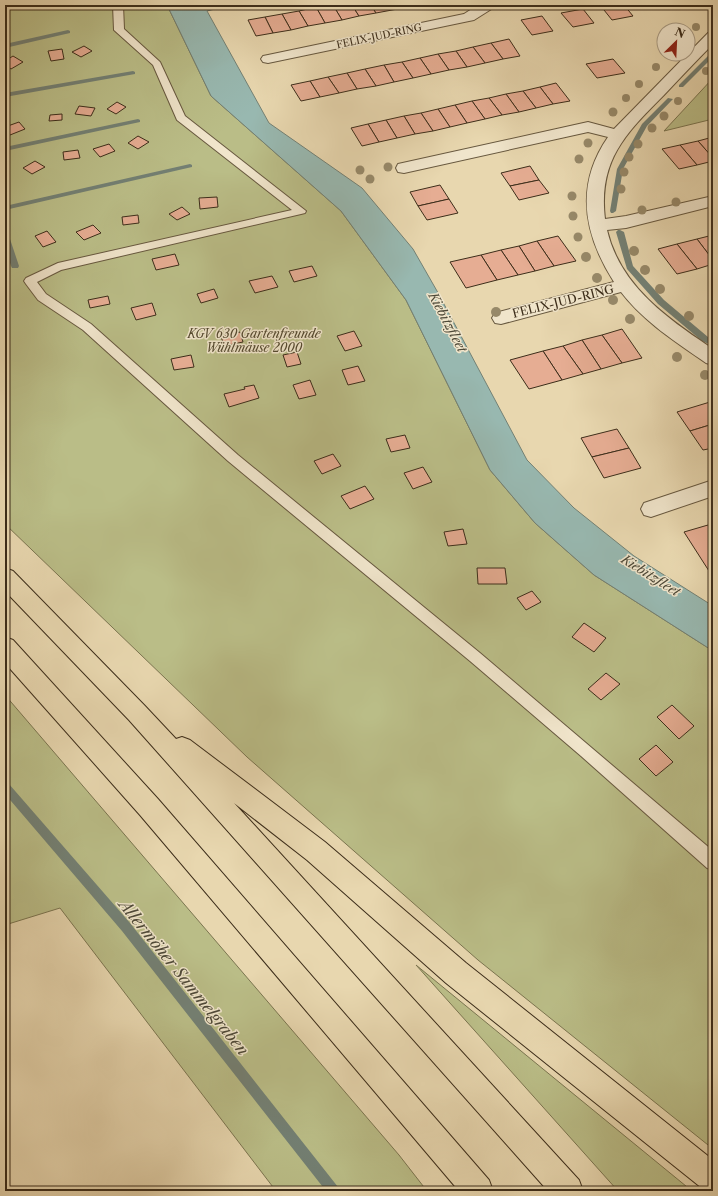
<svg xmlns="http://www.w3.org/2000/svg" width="718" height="1196" font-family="'Libre Caslon Text',serif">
	<rect width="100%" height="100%" fill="#e8d7af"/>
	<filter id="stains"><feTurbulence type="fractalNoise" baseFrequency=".005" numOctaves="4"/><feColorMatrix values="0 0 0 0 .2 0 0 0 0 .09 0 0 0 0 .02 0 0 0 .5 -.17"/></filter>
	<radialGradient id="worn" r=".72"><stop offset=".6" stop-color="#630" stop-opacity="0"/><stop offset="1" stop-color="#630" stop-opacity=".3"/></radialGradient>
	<g fill="#babd87" stroke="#7b7550">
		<polygon points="5,5 167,5 211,96 341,211 406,300 490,470 535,523 594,575 713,651 713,1149 478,960 247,757 5,524"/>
		<polygon points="713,78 713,119 664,131"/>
		<polygon points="5,695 399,1155 427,1191 276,1191 60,908 5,925"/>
		<polygon points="416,965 692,1191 618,1191"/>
	</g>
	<polygon fill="#98b8b0" stroke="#738074" points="167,5 231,5 207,11 269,123 362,188 413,249 437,291 527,460 574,508 634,556 713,606 713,651 594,575 535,523 490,470 406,300 341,211 211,96"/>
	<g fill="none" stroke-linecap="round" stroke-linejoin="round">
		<g fill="#738074" fill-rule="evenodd">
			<polygon points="68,30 70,31 70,33 5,48 5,44"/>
			<polygon points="713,51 713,57 683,87 679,87 679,85"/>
			<polygon points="133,71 135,72 135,74 5,97 5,93"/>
			<polygon points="668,98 673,99 647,126 623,169 616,211 613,213 611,213 610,211 617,169 642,124"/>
			<polygon points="138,119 140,120 140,122 5,151 5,147"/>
			<polygon points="190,164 192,165 192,167 5,210 5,206"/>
			<polygon points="618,230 620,230 624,232 633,266 664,300 708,337 713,340 713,346 702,341 658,304 627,269 616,232"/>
			<polygon points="5,234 9,236 19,266 18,268 12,268 11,266 5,247"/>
			<polygon points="5,782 9,784 130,923 338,1187 340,1191 326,1191 122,931 5,794"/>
		</g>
	</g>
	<g fill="#e6ad93" stroke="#3c2d1a">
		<polygon points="333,5 352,5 359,16 342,20"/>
		<polygon points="333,5 342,20 325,23 316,7"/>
		<polygon points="352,5 371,5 376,13 359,16"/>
		<polygon points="371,5 389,5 392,10 376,13"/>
		<polygon points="389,5 408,5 409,7 392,10"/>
		<polygon points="600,5 624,5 633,16 612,20"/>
		<polygon points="316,7 325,23 308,26 299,11"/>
		<polygon points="583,9 594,23 573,27 561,13"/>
		<polygon points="299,11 308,26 291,30 282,14"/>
		<polygon points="282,14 291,30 273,33 265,17"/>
		<polygon points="542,16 553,31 532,35 521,20"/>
		<polygon points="265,17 273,33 256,36 248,20"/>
		<polygon points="509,39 520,56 503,59 491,43"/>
		<polygon points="491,43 503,59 485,63 473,47"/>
		<polygon points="84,46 92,51 81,57 72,52"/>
		<polygon points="473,47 485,63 467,67 456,51"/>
		<polygon points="62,49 64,59 51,61 48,51"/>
		<polygon points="456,51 467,67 449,70 438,54"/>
		<polygon points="438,54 449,70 431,74 420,58"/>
		<polygon points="13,56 23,62 11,69 5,65 5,61"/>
		<polygon points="420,58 431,74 413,78 402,62"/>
		<polygon points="613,59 625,73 597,78 586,64"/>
		<polygon points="402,62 413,78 394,82 384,65"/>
		<polygon points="384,65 394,82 376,86 365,69"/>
		<polygon points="365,69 376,86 357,89 347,73"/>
		<polygon points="347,73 357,89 339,93 328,77"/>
		<polygon points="328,77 339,93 320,97 310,81"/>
		<polygon points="310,81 320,97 301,101 291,85"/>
		<polygon points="556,83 570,101 553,104 540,87"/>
		<polygon points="540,87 553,104 536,108 523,91"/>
		<polygon points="523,91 536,108 519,112 506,94"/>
		<polygon points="506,94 519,112 502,115 489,98"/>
		<polygon points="489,98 502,115 485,119 472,101"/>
		<polygon points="472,101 485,119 467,123 455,105"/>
		<polygon points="117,102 126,107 116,114 107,109"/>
		<polygon points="455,105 467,123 450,127 438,109"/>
		<polygon points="79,106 95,108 91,116 75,114"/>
		<polygon points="438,109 450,127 433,131 421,113"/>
		<polygon points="421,113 433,131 415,134 404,116"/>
		<polygon points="62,114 62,120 49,121 50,115"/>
		<polygon points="404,116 415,134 397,138 386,120"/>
		<polygon points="386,120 397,138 379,142 368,124"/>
		<polygon points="19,122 25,129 10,135 5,127"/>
		<polygon points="368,124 379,142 362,146 351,128"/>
		<polygon points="138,136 149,142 138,149 128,143"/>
		<polygon points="713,137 713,158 698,141"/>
		<polygon points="698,141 713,158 713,161 697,165 680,145"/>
		<polygon points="109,144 115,151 100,157 93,149"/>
		<polygon points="680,145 697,165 679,169 662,149"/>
		<polygon points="78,150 80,158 64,160 63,152"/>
		<polygon points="35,161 45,167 32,174 23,168"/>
		<polygon points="530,166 539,180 510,186 501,173"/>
		<polygon points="539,180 549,193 519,200 510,186"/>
		<polygon points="440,185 449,199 418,206 410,192"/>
		<polygon points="217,197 218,207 200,209 199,198"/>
		<polygon points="449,199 458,213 427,220 418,206"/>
		<polygon points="182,207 190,214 177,220 169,214"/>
		<polygon points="138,215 139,223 123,225 122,217"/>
		<polygon points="93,225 101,233 84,240 76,232"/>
		<polygon points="47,231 56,242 43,247 35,236"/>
		<polygon points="713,235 713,260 697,239"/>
		<polygon points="558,236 576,261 554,266 537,241"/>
		<polygon points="697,239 713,260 713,264 697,269 677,244"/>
		<polygon points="537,241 554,266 535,271 519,246"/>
		<polygon points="677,244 697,269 677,274 658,249"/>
		<polygon points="519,246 535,271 518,275 501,250"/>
		<polygon points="501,250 518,275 497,280 481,255"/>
		<polygon points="175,254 179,265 156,270 152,259"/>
		<polygon points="481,255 497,280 466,288 450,262"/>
		<polygon points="312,266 317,276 294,282 289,271"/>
		<polygon points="272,276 278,287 255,293 249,281"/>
		<polygon points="214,289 218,298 201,303 197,294"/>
		<polygon points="108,296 110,304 90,308 88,300"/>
		<polygon points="152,303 156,315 136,320 131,308"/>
		<polygon points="622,329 642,358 622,363 602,335"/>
		<polygon points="354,331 362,346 345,351 337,336"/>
		<polygon points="240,332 243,342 224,346 221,336"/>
		<polygon points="602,335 622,363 601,369 582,340"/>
		<polygon points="582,340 601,369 583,374 563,346"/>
		<polygon points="563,346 583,374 562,380 543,351"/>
		<polygon points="543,351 562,380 529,389 510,360"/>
		<polygon points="297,352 301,364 287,367 283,355"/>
		<polygon points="191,355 194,367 174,370 171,359"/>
		<polygon points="358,366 365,381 348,385 342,370"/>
		<polygon points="310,380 316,395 299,399 293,385"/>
		<polygon points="254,385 259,398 229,407 224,394 245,389 244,387"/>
		<polygon points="710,402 713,406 713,424 690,431 677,412"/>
		<polygon points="713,424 713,448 703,450 690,431"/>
		<polygon points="617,429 629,448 592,457 581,438"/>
		<polygon points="405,435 410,448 391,452 386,439"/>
		<polygon points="629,448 641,468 604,478 592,457"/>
		<polygon points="333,454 341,466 322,474 314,461"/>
		<polygon points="423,467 432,482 413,489 404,473"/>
		<polygon points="365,486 374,499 350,509 341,496"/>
		<polygon points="708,525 713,532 713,570 709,571 684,532"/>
		<polygon points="463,529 467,544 448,546 444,532"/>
		<polygon points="477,568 505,568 507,584 478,584"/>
		<polygon points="532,591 541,602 526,610 517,598"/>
		<polygon points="584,623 606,638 594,652 572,637"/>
		<polygon points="606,673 620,684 601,700 588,689"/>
		<polygon points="672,705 694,726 679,739 657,717"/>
		<polygon points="656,745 673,762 656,776 639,759"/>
	</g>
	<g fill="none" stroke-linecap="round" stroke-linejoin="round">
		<g stroke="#67583f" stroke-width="2">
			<polygon id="lane" points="113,5 123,5 124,29 160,62 185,116 306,211 305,213 301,214 61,270 37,282 46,294 91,324 238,455 480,653 713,851 713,870 707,868 581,756 470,661 228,461 83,330 38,300 26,284 24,281 26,278 58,263 292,210 177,120 153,65 114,30"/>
		</g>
		<g stroke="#67583f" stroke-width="2">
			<g id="street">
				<polygon points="478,5 495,5 493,8 474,20 469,21 268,63 263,62 261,59 263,56 268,55 464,14"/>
				<path d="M713,32V44C696,61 680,78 664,95C625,134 598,161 605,219L626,216L713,196V206L626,228L607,230C620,286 668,319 713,349V365L706,363C676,342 644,322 621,292L501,324L495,323L492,318L495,313L614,282C584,235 574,186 608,137L588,132L404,173L398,172L396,168L398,164L588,122L614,129L708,33Z"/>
				<polygon points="713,480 713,496 651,517 644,515 641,509 644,503"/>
			</g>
		</g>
		<g stroke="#3c2d1a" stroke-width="2">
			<g id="highway">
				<polygon points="5,568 13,571 145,706 176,739 182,737 190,740 325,842 466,963 713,1160 713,1191 703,1189 446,983 307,860 234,803 579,1180 583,1191 548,1191 129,720 5,591"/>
				<polygon points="5,637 13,640 158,799 489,1180 493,1191 459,1191 140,815 5,663"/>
			</g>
		</g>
		<use href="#lane" fill="#f0e5cb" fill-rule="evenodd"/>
		<use href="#street" fill="#f0e5cb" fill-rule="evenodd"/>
		<use href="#highway" fill="#e8d7af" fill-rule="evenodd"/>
	</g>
	<g fill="#978969">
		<circle cx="696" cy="27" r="4"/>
		<circle cx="656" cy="67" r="4"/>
		<circle cx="706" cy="71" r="4"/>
		<circle cx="639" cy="84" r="4"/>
		<circle cx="626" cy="98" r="4"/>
		<circle cx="678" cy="101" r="4"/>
		<circle cx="613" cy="112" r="4.5"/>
		<circle cx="664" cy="116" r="4.5"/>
		<circle cx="652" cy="128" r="4.5"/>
		<circle cx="588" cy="143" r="4.5"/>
		<circle cx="638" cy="144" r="4.5"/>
		<circle cx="629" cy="157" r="4.5"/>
		<circle cx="579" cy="159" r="4.5"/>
		<circle cx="388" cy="167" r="4.5"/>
		<circle cx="360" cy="170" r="4.5"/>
		<circle cx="624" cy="172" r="4.5"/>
		<circle cx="370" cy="179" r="4.5"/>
		<circle cx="621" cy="189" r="4.5"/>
		<circle cx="572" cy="196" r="4.5"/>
		<circle cx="676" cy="202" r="4.5"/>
		<circle cx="642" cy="210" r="4.5"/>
		<circle cx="573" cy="216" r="4.5"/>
		<circle cx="578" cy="237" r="4.5"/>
		<circle cx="634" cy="251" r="5"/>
		<circle cx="586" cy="257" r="5"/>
		<circle cx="645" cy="270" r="5"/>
		<circle cx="597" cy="278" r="5"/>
		<circle cx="660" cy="289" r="5"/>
		<circle cx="613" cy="300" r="5"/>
		<circle cx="496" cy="312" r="5"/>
		<circle cx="689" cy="316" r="5"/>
		<circle cx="630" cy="319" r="5"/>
		<circle cx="677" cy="357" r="5"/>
		<circle cx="705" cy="375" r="5"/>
	</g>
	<g text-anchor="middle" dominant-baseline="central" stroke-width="3" stroke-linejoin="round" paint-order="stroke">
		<g font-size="10" fill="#3c2d1a" stroke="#f0e5cb">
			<text transform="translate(379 36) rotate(-12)">FELIX-JUD-RING</text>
		</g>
		<g font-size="12" fill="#3c2d1a" stroke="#f0e5cb">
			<text transform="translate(563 301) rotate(-14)">FELIX-JUD-RING</text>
		</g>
		<g font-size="12" font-style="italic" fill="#554a30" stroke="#f0e5cb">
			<text x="254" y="333">KGV 630 Gartenfreunde<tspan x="254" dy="14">Wühlmäuse 2000</tspan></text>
		</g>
		<g font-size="13" font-style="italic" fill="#4e4938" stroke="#f0e5cb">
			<text transform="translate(448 322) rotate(62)">Kiebitzfleet</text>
			<text transform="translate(651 575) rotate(32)">Kiebitzfleet</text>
		</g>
		<g font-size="16" font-style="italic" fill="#4e4938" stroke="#f0e5cb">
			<text transform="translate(184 977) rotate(51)">Allermöher Sammelgraben</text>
		</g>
	</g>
	<rect width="718" height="1196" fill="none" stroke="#e8d7af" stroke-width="20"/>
	<rect x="6" y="6" width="706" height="1184" fill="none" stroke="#3c2d1a" stroke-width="2"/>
	<rect x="10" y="10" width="698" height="1176" fill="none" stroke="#3c2d1a"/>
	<g transform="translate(676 42) rotate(24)"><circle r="19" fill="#f0e5cb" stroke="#a89b84"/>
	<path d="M0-3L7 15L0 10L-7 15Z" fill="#8f2418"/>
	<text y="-6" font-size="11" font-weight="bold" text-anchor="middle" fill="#3c2d1a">N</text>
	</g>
	<rect width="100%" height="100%" filter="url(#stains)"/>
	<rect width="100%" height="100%" fill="url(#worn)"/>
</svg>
